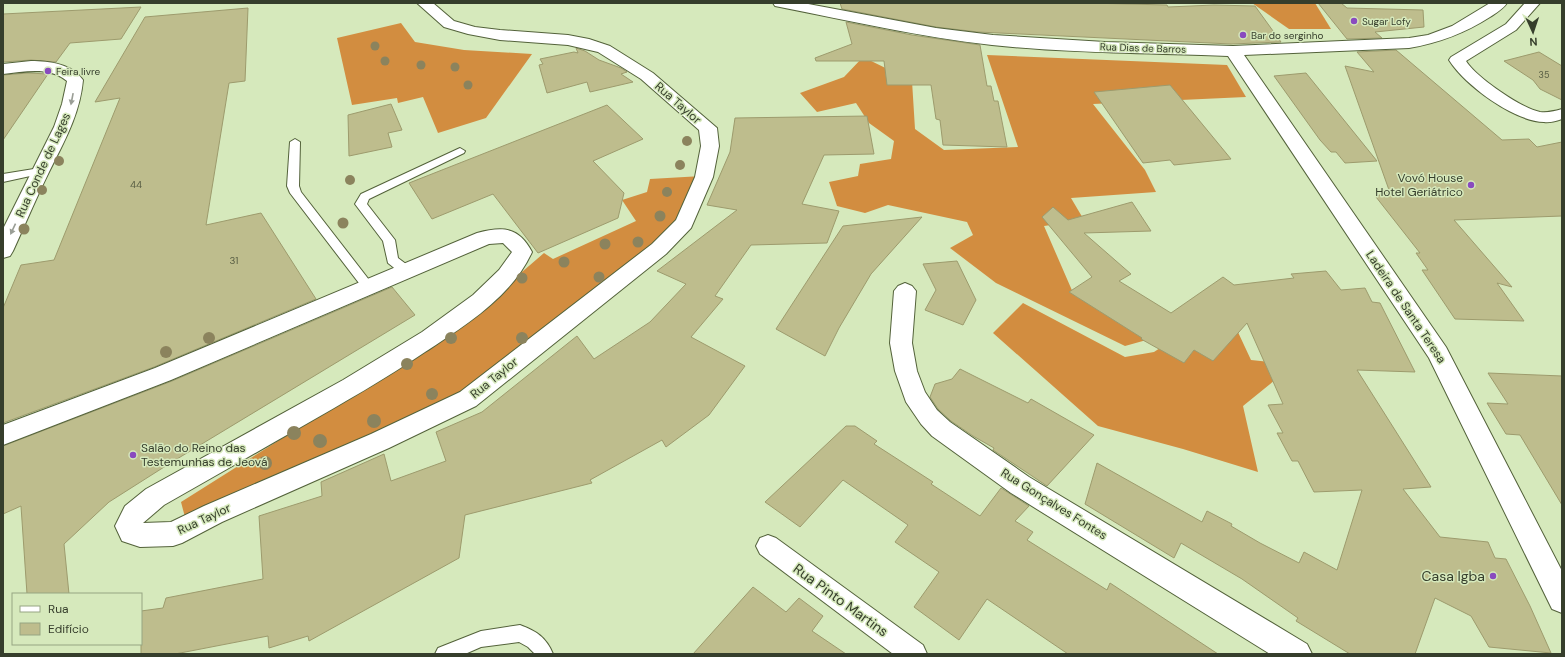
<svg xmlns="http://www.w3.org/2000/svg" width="1565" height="657" font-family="'DM Sans',sans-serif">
	<rect width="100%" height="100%" fill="#d6e9bc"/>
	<g fill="#d28d40">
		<polygon points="1252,3 1315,3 1331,29 1289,29"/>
		<polygon points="401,23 415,42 464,50 532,54 486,118 438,133 423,97 398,103 397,98 352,105 337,38"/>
		<polygon points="987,55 1227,65 1246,97 1093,104 1145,170 1156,192 1071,198 1084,220 1044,226 1074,295 1150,339 1125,346 996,283 950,248 973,235 967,222 888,205 865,213 837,206 829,182 858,176 860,164 891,159 894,141 869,123 856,103 817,112 800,93 844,77 863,57 912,81 915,129 944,150 1018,147"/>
		<polygon points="702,176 674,239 497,379 186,521 181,502 456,329 544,253 553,259 636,221 622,200 647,192 650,179"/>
		<polygon points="1023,303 1125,357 1154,352 1184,332 1237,330 1251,360 1270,362 1280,376 1243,406 1258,472 1183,449 1098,426 993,333"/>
	</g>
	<g fill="#bebd8d" stroke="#9d9b6d">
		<polygon points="840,3 1088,3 1167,5 1168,7 1214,5 1255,6 1281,42 1231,44 978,32 936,27 842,9"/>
		<polygon points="1318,3 1341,3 1347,8 1423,10 1424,27 1375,32 1382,38 1347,39"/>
		<polygon points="141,7 121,39 70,43 56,62 31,60 3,62 3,14"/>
		<polygon points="248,8 245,81 229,83 206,225 261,213 316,299 154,367 3,423 3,308 21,265 54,260 120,98 95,102 145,17"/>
		<polygon points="846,22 912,35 980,45 987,86 991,86 994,101 998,101 1007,147 943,145 940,120 936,119 931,85 887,85 884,61 816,61 815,58 852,44"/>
		<polygon points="576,48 585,51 599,60 621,68 627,72 621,74 633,82 590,92 587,82 547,93 539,65 543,64 540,59 574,52 578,53"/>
		<polygon points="1396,50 1502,140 1529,139 1537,147 1562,142 1562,216 1454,220 1512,287 1497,283 1524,321 1455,319 1422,270 1428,270 1416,253 1420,253 1376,197 1389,190 1345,66 1374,72 1357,52"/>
		<polygon points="1539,52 1562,66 1562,100 1540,89 1533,80 1504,61"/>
		<polygon points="28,73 48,74 3,140 3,75"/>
		<polygon points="1306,73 1377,161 1345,163 1336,152 1331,152 1320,140 1274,76"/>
		<polygon points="1170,85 1231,159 1174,165 1170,160 1143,163 1094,92"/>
		<polygon points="391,104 402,130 388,133 392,147 349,156 348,115"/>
		<polygon points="607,105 643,139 593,161 624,193 618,218 538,253 493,194 432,219 409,183"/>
		<polygon points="867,116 874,154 824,155 802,204 839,211 827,243 751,245 715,296 723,299 691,337 745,366 709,415 666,447 662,440 590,480 592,483 465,515 459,558 309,641 308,636 269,648 268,636 175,654 141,654 141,611 163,608 166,598 263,579 259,516 322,496 321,482 384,454 391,481 446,461 436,432 482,412 577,336 594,359 650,322 686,284 657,271 737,210 707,205 730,152 735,118"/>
		<polygon points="1132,202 1151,231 1084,233 1131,274 1119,281 1171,313 1223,277 1234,285 1294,278 1291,274 1326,271 1341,290 1365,288 1372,302 1380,303 1415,372 1357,370 1431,487 1403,489 1440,537 1488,542 1495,558 1506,559 1530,606 1551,653 1489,647 1471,616 1435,598 1415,654 1350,654 1296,621 1298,618 1242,579 1181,543 1174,558 1085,504 1097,463 1202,522 1207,511 1232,524 1231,526 1260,543 1299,563 1304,552 1337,570 1362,490 1314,492 1298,461 1292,461 1277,433 1283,433 1268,405 1283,404 1247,323 1213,361 1194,350 1184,363 1141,339 1142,338 1069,292 1092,277 1042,217 1053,207 1068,220"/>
		<polygon points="922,217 871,274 839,328 825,356 776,329 843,226"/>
		<polygon points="957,261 976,300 963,325 925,310 936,290 923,264"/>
		<polygon points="392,287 415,315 172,462 109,502 64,544 69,594 27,594 21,506 3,514 3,446 172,381"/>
		<polygon points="960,369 1028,403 1031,399 1094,435 1047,486 993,450 994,448 973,436 951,421 938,409 930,397 935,384 952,379"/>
		<polygon points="1488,373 1562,376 1562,505 1520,435 1506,434 1487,403 1508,404"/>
		<polygon points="846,426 855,426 877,441 874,444 933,482 931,484 980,516 1001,488 1029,506 1015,521 1033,532 1027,540 1107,590 1110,583 1218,654 1068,654 987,599 959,640 914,607 939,572 895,542 908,525 843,480 800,527 765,502"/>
		<polygon points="753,587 786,612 799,598 823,616 812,631 846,654 693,654"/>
	</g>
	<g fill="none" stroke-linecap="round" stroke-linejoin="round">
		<g stroke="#53623a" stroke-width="2">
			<g id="service">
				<polygon points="295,139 300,142 299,186 301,192 373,285 375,288 373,291 369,293 365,291 290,193 287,186 290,142"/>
				<path d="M460,148L465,151L464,153L369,199L367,204L395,240L398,258L410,267L412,270L410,273C401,276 395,268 388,263L383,241L355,204L361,194Z"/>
				<polygon points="40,168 44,169 45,171 44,173 3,182 3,174"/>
				<path d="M520,625C536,631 546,637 553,654H535L528,647L519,642L481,647L465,654H435L438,648L481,631Z"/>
			</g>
		</g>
		<g stroke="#53623a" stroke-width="2">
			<polygon id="pedestrian" points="768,535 776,538 923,645 927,654 893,654 760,554 756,546 760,538"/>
		</g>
		<g stroke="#53623a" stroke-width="2">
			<g id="minor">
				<path d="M417,3H433L454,21L475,27L500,30L568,35L589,39L610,46L653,73L717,128L719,146L713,177L691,228L666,254L476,406L389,448L222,522L182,543L173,546L140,547L122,541L115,526L125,506L146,489L343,380L422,332L473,295L499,270L512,252L503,243L489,244L171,380L3,445V425L155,368L477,233C503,226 519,227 532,252C512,297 464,326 425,352C385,379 343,403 301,427C255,453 210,479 164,505L143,523L171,522L204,506L371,434L460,392L652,244L676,220L695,177L701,146L699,130L641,79L598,52L568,45L500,40L468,34L444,27Z"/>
				<path d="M773,3H803L936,28L993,35L1105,42L1233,46L1409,38L1428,35L1452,26L1490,3H1507C1503,9 1496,13 1490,17C1465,33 1439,43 1409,48L1244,55L1446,347L1562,571V613L1552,609L1429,358L1228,56C1150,53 1070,53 992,45C921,37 850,21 780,7L775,6Z"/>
				<path d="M1525,3H1540L1516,30L1466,61C1477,78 1521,108 1540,112C1548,113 1555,111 1562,109V119C1556,121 1550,123 1544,122C1513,121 1465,85 1449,60L1451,57L1506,24Z"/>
				<path d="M31,61C50,61 72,64 83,80C80,114 64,142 49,172C36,198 25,225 13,251L10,256L3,258V229L54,127L62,104L67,81C48,66 25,72 3,74V64Z"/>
				<polygon points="905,283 912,286 916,291 912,343 917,371 925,392 937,410 950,422 1029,477 1307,644 1312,654 1270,654 1011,493 932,436 921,424 906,402 895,371 890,343 894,291 898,286"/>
			</g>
		</g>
		<use href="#service" fill="#fff" fill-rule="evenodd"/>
		<use href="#pedestrian" fill="#fff" fill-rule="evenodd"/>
		<use href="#minor" fill="#fff" fill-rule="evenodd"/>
	</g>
	<g fill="#8b835d">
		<circle cx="375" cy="46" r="4.5"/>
		<circle cx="385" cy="61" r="4.5"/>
		<circle cx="421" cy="65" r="4.5"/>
		<circle cx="455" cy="67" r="4.5"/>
		<circle cx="468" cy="85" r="4.5"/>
		<circle cx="687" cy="141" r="5"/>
		<circle cx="59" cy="161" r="5"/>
		<circle cx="680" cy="165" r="5"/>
		<circle cx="350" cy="180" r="5"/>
		<circle cx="42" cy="190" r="5"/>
		<circle cx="667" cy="192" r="5"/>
		<circle cx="660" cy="216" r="5.5"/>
		<circle cx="343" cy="223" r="5.5"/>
		<circle cx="24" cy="229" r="5.5"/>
		<circle cx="638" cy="242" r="5.5"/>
		<circle cx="605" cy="244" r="5.5"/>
		<circle cx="564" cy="262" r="5.5"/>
		<circle cx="599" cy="277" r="5.5"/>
		<circle cx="522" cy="278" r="5.5"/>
		<circle cx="209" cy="338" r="6"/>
		<circle cx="451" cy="338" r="6"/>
		<circle cx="522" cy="338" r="6"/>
		<circle cx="166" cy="352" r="6"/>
		<circle cx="407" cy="364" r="6"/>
		<circle cx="432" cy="394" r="6"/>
		<circle cx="374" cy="421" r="7"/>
		<circle cx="294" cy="433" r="7"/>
		<circle cx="320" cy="441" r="7"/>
		<circle cx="265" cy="463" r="7"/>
	</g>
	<defs><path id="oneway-solid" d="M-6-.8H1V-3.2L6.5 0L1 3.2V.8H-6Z"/></defs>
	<g fill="#9a9e96">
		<use href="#oneway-solid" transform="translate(72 99) rotate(101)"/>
		<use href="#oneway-solid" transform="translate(13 229) rotate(115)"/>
	</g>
	<g fill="#894abf" stroke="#d6e9bc" stroke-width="1.5">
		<circle cx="1354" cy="21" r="4"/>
		<circle cx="1243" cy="35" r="4"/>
		<circle cx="48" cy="71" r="4"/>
		<circle cx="1471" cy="185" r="4"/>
		<circle cx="133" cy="455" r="4"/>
		<circle cx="1493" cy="576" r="4"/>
	</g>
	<g text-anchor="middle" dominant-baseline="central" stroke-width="3" stroke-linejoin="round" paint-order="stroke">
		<g font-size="9" fill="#585e44">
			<text x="1544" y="75">35</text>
		</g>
		<g font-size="10" fill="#363e2c" stroke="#d6e9bc" text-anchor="start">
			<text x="1362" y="21">Sugar Lofy</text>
			<text x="1251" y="35">Bar do serginho</text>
			<text x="56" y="71">Feira livre</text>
		</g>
		<g font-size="10" fill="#363e2c" stroke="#d6e9bc">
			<text transform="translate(1143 48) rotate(2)">Rua Dias de Barros</text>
		</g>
		<g font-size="10" fill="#585e44">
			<text x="136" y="184">44</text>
			<text x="234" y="260">31</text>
		</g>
		<g font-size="12" fill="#363e2c" stroke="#d6e9bc">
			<text transform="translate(678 103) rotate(41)">Rua Taylor</text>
			<text transform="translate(43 165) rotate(-65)">Rua Conde de Lages</text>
			<text transform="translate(1406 307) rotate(56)">Ladeira de Santa Teresa</text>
			<text transform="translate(494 378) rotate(-39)">Rua Taylor</text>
			<text transform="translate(1054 504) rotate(32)">Rua Gonçalves Fontes</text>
			<text transform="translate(204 519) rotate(-25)">Rua Taylor</text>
		</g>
		<g font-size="12" fill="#363e2c" stroke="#d6e9bc" text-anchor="end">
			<text x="1463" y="178">Vovó House<tspan x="1463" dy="14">Hotel Geriátrico</tspan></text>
			<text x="141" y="448" text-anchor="start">Salão do Reino das<tspan x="141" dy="14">Testemunhas de Jeová</tspan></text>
		</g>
		<g font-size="14" fill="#363e2c" stroke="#d6e9bc" text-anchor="end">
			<text x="1485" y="576">Casa Igba</text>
		</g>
		<g font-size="14" fill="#363e2c" stroke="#d6e9bc">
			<text transform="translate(841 600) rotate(36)">Rua Pinto Martins</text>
		</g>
	</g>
	<rect width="1565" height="657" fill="none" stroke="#363e2c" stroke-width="8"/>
	<rect x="12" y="593" width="130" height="52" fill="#d6e9bc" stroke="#96a582"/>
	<rect x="20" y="606" width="20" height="6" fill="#ffffff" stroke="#96a582"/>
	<text x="48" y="613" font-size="12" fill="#363e2c">Rua</text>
	<rect x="20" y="623" width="20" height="12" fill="#bebd8d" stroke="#96a582"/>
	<text x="48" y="633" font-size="12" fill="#363e2c">Edifício</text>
	<g transform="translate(1533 32) rotate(177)" stroke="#d6e9bc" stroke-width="3" paint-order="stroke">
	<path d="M0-3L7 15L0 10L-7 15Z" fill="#363e2c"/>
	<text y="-6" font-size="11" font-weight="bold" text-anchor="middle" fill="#363e2c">N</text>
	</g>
</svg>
